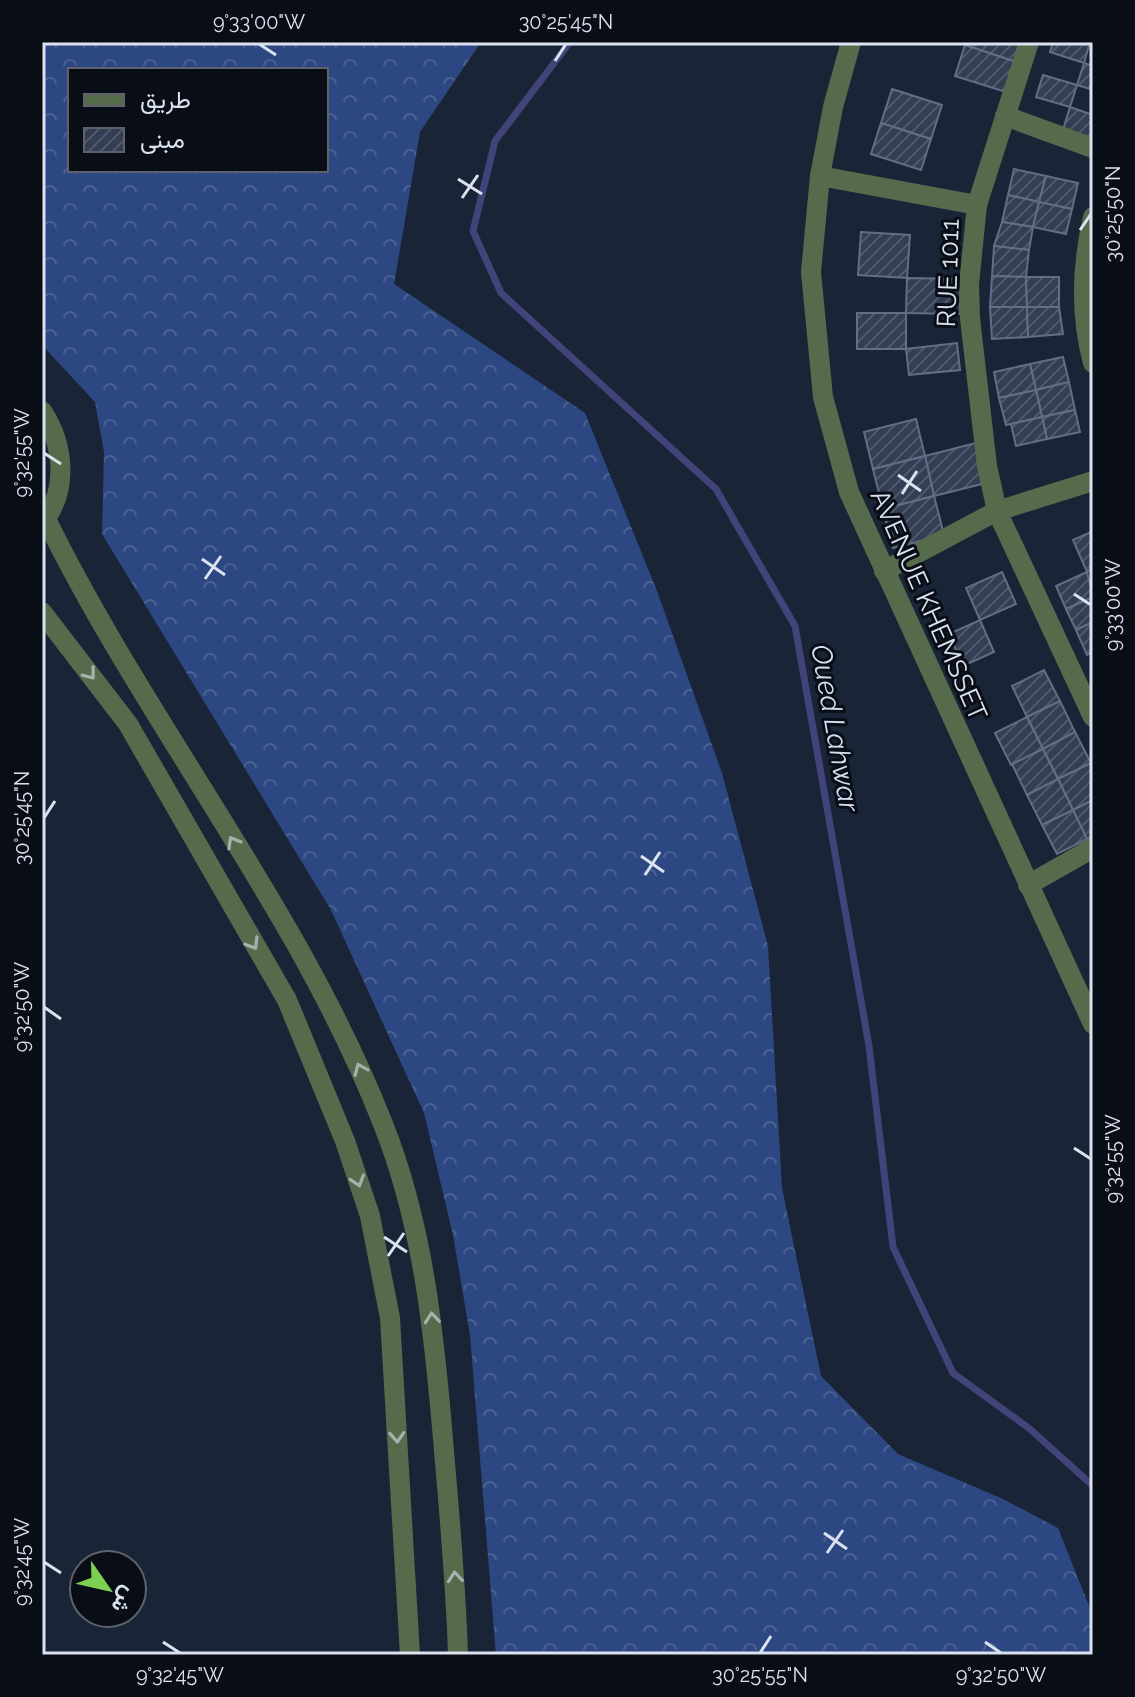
<svg xmlns="http://www.w3.org/2000/svg" width="1135" height="1697" font-family="Raleway,Vazirmatn,sans-serif">
	<defs>
		<pattern id="forest-crowns" width="20" height="18" patternUnits="userSpaceOnUse" patternTransform="scale(2)"><rect width="20" height="18" fill="#2c4781"/><path d="M2 6a3 3 0 1 1 6 0M12 15a3 3 0 1 1 6 0" fill="none" stroke="#4a6193"/></pattern>
		<pattern id="building-hatch" width="6" height="6" patternUnits="userSpaceOnUse" patternTransform="scale(2)"><rect width="6" height="6" fill="#333d53"/><path d="M-1 1l2-2M0 6l6-6M5 7l2-2" fill="none" stroke="#50596c"/></pattern>
	</defs>
	<rect width="100%" height="100%" fill="#1a2437"/>
	<path fill="url(#forest-crowns)" fill-rule="evenodd" d="M42,42H481L420,132L394,284L585,413L657,591L722,773L768,946L782,1188L821,1376L898,1454L1003,1499L1058,1528L1093,1616V1655H496L470,1335L453,1235L424,1113L331,910L102,534L104,452L95,402L42,345ZM70,70H326V170H70Z"/>
	<g fill="none" stroke-linecap="round" stroke-linejoin="round">
		<polyline stroke="#424479" stroke-width="7" points="570,42 495,141 473,231 501,293 716,489 795,626 869,1046 893,1247 953,1373 1030,1429 1093,1486"/>
	</g>
	<g fill="url(#building-hatch)" stroke="#626e86" stroke-width="2">
		<polygon points="966,42 1022,42 1016,62 965,45"/>
		<polygon points="1053,42 1090,42 1084,63 1050,52"/>
		<polygon points="965,45 1016,62 1006,92 955,76"/>
		<polygon points="1084,63 1093,66 1093,90 1077,85"/>
		<polygon points="1043,75 1077,85 1070,107 1036,97"/>
		<polygon points="892,89 942,105 931,139 881,123"/>
		<polygon points="1070,107 1093,115 1093,143 1062,133"/>
		<polygon points="881,123 931,139 921,170 871,154"/>
		<polygon points="1014,169 1046,176 1039,202 1008,195"/>
		<polygon points="1046,176 1078,183 1072,209 1039,202"/>
		<polygon points="1008,195 1039,202 1033,227 1002,222"/>
		<polygon points="1039,202 1072,209 1066,234 1033,227"/>
		<polygon points="1002,222 1033,227 1029,250 994,246"/>
		<polygon points="861,232 910,235 907,278 858,275"/>
		<polygon points="994,246 1029,250 1026,277 992,276"/>
		<polygon points="992,276 1026,277 1027,307 990,307"/>
		<polygon points="1026,277 1059,277 1059,307 1027,307"/>
		<polygon points="907,278 961,279 960,314 906,313"/>
		<polygon points="990,307 1027,307 1028,337 992,339"/>
		<polygon points="1027,307 1059,307 1063,334 1028,337"/>
		<rect x="857" y="313" width="49" height="36"/>
		<polygon points="957,343 960,370 909,375 906,349"/>
		<polygon points="1063,357 1069,382 1036,390 1030,364"/>
		<polygon points="1030,364 1036,390 999,398 994,372"/>
		<polygon points="1069,382 1075,410 1042,417 1036,390"/>
		<polygon points="1036,390 1042,417 1006,425 999,398"/>
		<polygon points="1075,410 1080,432 1047,439 1042,417"/>
		<polygon points="1042,417 1047,439 1016,446 1011,424"/>
		<polygon points="916,419 925,456 873,469 864,432"/>
		<polygon points="976,443 986,483 934,496 925,456"/>
		<polygon points="925,456 934,496 883,509 873,469"/>
		<polygon points="934,496 944,535 893,548 883,509"/>
		<polygon points="1093,531 1093,569 1087,572 1073,540"/>
		<polygon points="1002,572 1016,604 980,620 966,588"/>
		<polygon points="1087,572 1093,597 1066,609 1056,586"/>
		<polygon points="1093,597 1093,622 1076,630 1066,609"/>
		<polygon points="980,620 994,652 963,666 949,634"/>
		<polygon points="1093,622 1093,652 1087,655 1076,630"/>
		<polygon points="1044,670 1060,701 1027,717 1012,686"/>
		<polygon points="1060,701 1075,732 1043,749 1027,717"/>
		<polygon points="1027,717 1043,749 1011,765 995,733"/>
		<polygon points="1075,732 1091,763 1058,779 1043,749"/>
		<polygon points="1043,749 1058,779 1027,795 1012,764"/>
		<polygon points="1091,763 1093,800 1073,810 1058,779"/>
		<polygon points="1058,779 1073,810 1042,825 1027,795"/>
		<polygon points="1093,800 1093,836 1087,839 1073,810"/>
		<polygon points="1073,810 1087,839 1057,854 1042,825"/>
	</g>
	<g fill="none" stroke-linecap="round" stroke-linejoin="round">
		<g stroke="#556b4b" stroke-width="20">
			<polyline points="851,42 833,107 820,176 811,272 823,397 849,492 1093,1024"/>
			<polyline points="1029,42 977,205 969,284 970,318 987,466 997,511 1093,717"/>
			<polyline points="1005,116 1093,148"/>
			<polyline points="820,176 977,205"/>
			<path d="M1093,217C1082,265 1080,315 1093,363"/>
			<path d="M42,411C64,444 69,491 42,523"/>
			<path d="M46,519C147,725 299,909 383,1124C423,1224 434,1332 443,1439C449,1511 456,1583 458,1655"/>
			<polyline points="884,571 997,511 1093,481"/>
			<polyline points="42,612 128,724 287,1000 345,1141 370,1216 390,1318 410,1655"/>
			<polyline points="1028,885 1093,848"/>
		</g>
	</g>
	<defs><path id="oneway-chevron" d="M-2-3.5L2.5 0L-2 3.5" fill="none" stroke-width="1.6" stroke-linecap="round" stroke-linejoin="round" transform="scale(2)"/></defs>
	<g stroke="#a5b2ad">
		<use href="#oneway-chevron" transform="translate(90 674) rotate(52)"/>
		<use href="#oneway-chevron" transform="translate(233 842) rotate(-120)"/>
		<use href="#oneway-chevron" transform="translate(253 944) rotate(59)"/>
		<use href="#oneway-chevron" transform="translate(360 1069) rotate(-113)"/>
		<use href="#oneway-chevron" transform="translate(358 1181) rotate(72)"/>
		<use href="#oneway-chevron" transform="translate(432 1318) rotate(-96)"/>
		<use href="#oneway-chevron" transform="translate(397 1437) rotate(87)"/>
		<use href="#oneway-chevron" transform="translate(455 1577) rotate(-95)"/>
	</g>
	<path fill="none" stroke="#dbe2ef" stroke-width="3" d="M259,44L276,55M555,61L566,44M458,179L482,194M462,198L478,175M1080,230L1091,214M44,453L61,464M898,475L921,491M902,494L917,471M202,559L225,575M205,579L221,556M1074,594L1091,605M44,818L55,801M641,856L664,872M645,875L660,852M44,1007L61,1019M1074,1148L1091,1159M384,1237L407,1252M388,1256L404,1233M824,1533L847,1549M827,1553L843,1530M44,1562L61,1573M163,1642L180,1653M985,1642L1001,1653M760,1653L771,1636"/>
	<g text-anchor="middle" dominant-baseline="central" stroke-width="6" stroke-linejoin="round" paint-order="stroke">
		<g font-size="26" fill="#dbe2ef" stroke="#090d16">
			<text transform="translate(948 273) rotate(-88)">RUE 1011</text>
			<text transform="translate(929 605) rotate(66)">AVENUE KHEMSSET</text>
		</g>
		<g font-size="28" font-style="italic" fill="#d2ddf1" stroke="#090d16">
			<text transform="translate(835 728) rotate(80)">Oued Lahwar</text>
		</g>
	</g>
	<rect width="1135" height="1697" fill="none" stroke="#090d16" stroke-width="88"/>
	<rect x="68" y="68" width="260" height="104" fill="#090d16" stroke="#5d626d" stroke-width="2"/>
	<rect x="84" y="94" width="40" height="12" fill="#556b4b" stroke="#5d626d" stroke-width="2"/>
	<text x="140" y="108" font-size="24" fill="#dbe2ef">طريق</text>
	<rect x="84" y="128" width="40" height="24" fill="url(#building-hatch)" stroke="#5d626d" stroke-width="2"/>
	<text x="140" y="148" font-size="24" fill="#dbe2ef">مبنى</text>
	<g transform="translate(108 1589) rotate(124)"><circle r="38" fill="#090d16" stroke="#5d626d" stroke-width="2"/>
	<path d="M0-6L14 30L0 20L-14 30Z" fill="#7ed053"/>
	<text y="-12" font-size="22" font-weight="bold" text-anchor="middle" fill="#dbe2ef">ش</text>
	</g>
	<rect x="44" y="44" width="1047" height="1609" fill="none" stroke="#dbe2ef" stroke-width="3"/>
	<g font-size="20" text-anchor="middle" fill="#dbe2ef">
		<text x="259" y="29">9°33'00"W</text>
		<text x="566" y="29">30°25'45"N</text>
		<text transform="translate(1113 214) rotate(-90)" y="7">30°25'50"N</text>
		<text transform="translate(22 453) rotate(-90)" y="7">9°32'55"W</text>
		<text transform="translate(1113 605) rotate(-90)" y="7">9°33'00"W</text>
		<text transform="translate(22 818) rotate(-90)" y="7">30°25'45"N</text>
		<text transform="translate(22 1007) rotate(-90)" y="7">9°32'50"W</text>
		<text transform="translate(1113 1159) rotate(-90)" y="7">9°32'55"W</text>
		<text transform="translate(22 1562) rotate(-90)" y="7">9°32'45"W</text>
		<text x="180" y="1682">9°32'45"W</text>
		<text x="760" y="1682">30°25'55"N</text>
		<text x="1001" y="1682">9°32'50"W</text>
	</g>
</svg>
